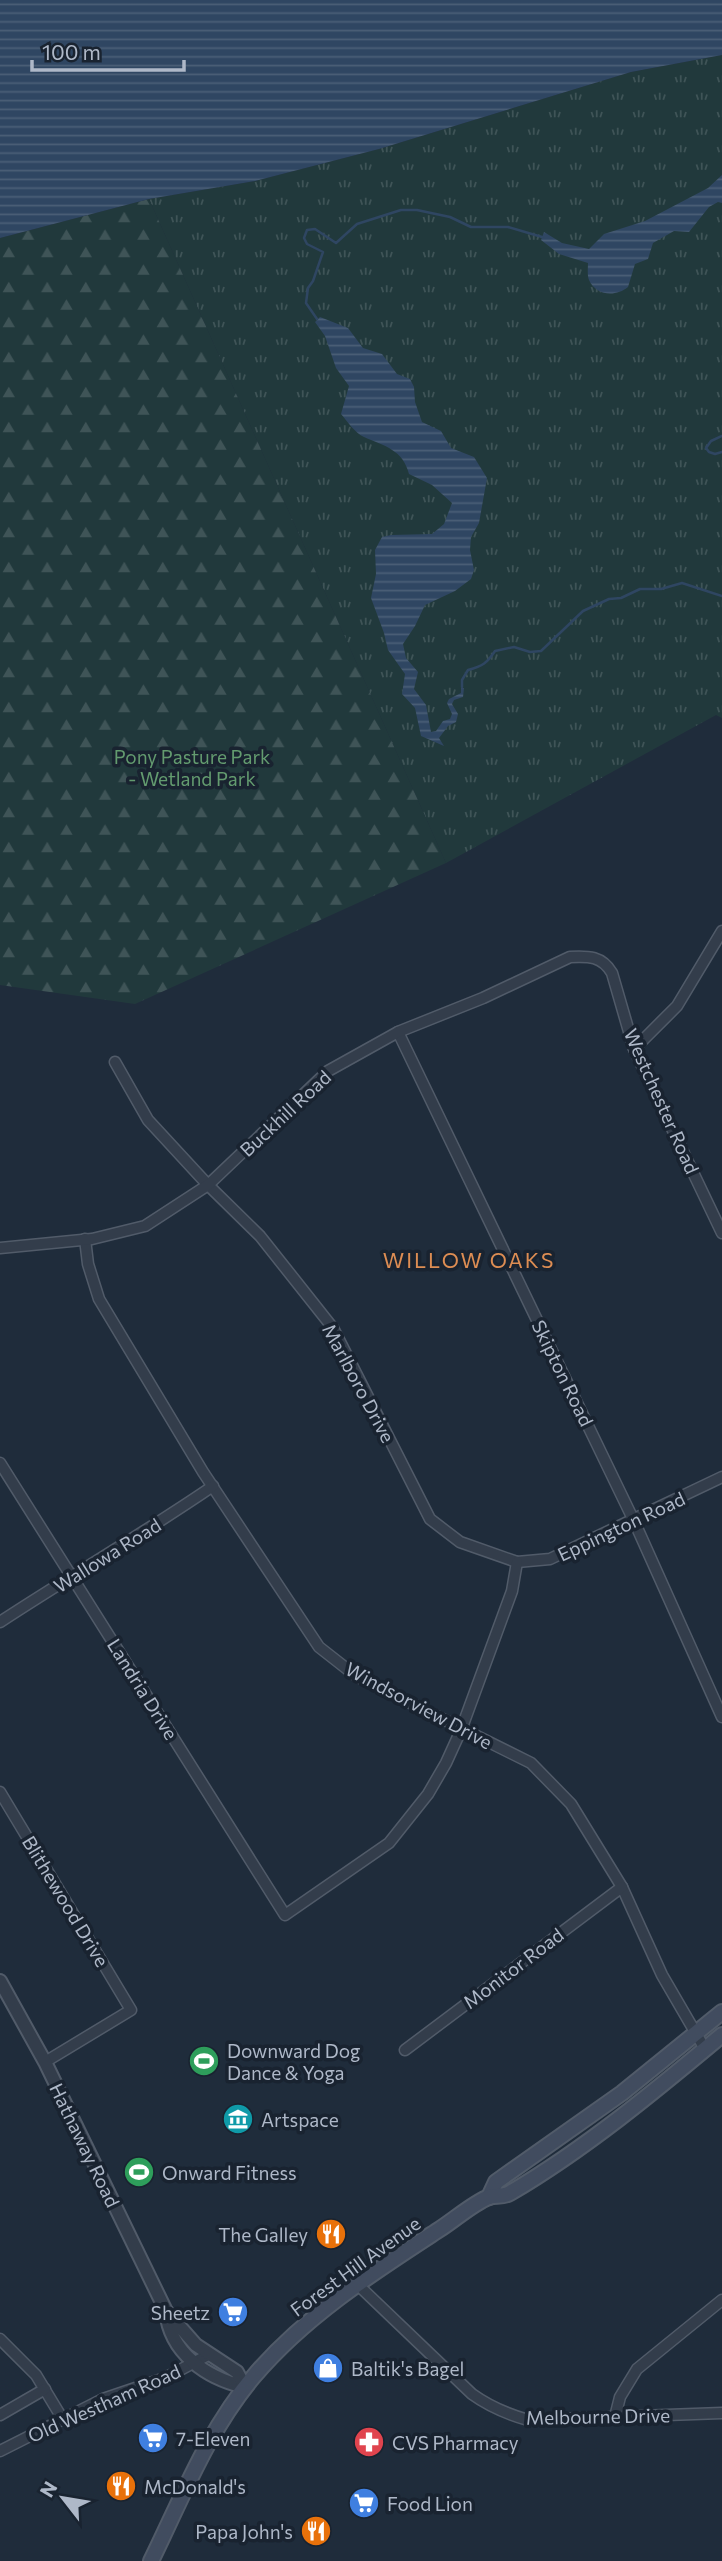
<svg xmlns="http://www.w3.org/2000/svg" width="722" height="2561" font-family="Commissioner,sans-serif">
	<defs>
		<pattern id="grass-tufts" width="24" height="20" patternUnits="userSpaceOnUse" patternTransform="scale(1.75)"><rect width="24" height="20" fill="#21393c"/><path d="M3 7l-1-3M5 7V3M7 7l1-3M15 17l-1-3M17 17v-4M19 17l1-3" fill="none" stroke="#3f5457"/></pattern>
		<pattern id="forest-firs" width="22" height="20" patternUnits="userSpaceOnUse" patternTransform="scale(1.75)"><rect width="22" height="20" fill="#21393c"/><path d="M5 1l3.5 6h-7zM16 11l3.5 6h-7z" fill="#3f5457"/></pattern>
		<pattern id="water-rules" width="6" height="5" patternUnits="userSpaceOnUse" patternTransform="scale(1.75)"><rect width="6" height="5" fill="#2f4662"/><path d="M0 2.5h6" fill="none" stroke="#4b5f77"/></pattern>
	</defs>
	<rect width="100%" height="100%" fill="#1f2c3b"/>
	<polygon fill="url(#grass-tufts)" points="722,55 722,718 716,715 446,863 149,199 255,181 379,149 631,72"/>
	<polygon fill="url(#forest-firs)" points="149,199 446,863 135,1004 0,985 0,238"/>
	<g fill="url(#water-rules)">
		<polygon points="0,0 722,0 722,55 631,72 379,149 255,181 149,199 0,238"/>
		<path d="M722,175V203L718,202L709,207L689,232L674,231L653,243L648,259L635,264L628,287C616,297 596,296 589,280C587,274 588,268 588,263L559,254L541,240L544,232L562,243L589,249L604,234L645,221L708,188Z"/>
		<path d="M320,317L348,328L363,348L382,354L397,374L410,379L414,387L415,402L422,422L441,431L451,448L474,457L487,478L479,523L471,537L470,550L474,570L471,579L455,591L425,605L415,626L403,644L406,658L418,672L414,689L426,705L431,732L436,731L443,721L450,719L452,714L447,703L449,699L461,693V688H464L463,697L454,700L452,704L458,714L456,722L448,726L439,738L444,746L421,736L415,708L402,694L405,674L388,650L384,633L371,598L376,574L375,550L382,537L391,535L432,534L444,524L452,503L432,485L409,474C403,450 385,446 364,437C355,433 347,421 341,414L349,386L336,368L325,336L315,322Z"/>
	</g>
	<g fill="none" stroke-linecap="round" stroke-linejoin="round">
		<g stroke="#2f4662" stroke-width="2.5">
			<polyline points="317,319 306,303 308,288 313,281 323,252 307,244 304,238 307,230 315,229 336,243 357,224 401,210 417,210 450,217 471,227 508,227 542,237"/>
			<polyline points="722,436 711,441 706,448 709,452 715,454 722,452"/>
			<path d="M462,687V680L468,670C483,666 487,663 495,651L514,647L530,652L541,651L583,611L609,599L621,598L640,589H661L682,583L722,596"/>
		</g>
		<g stroke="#515b69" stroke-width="13">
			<g id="minor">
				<polyline points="398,1032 634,1521 722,1717"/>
				<polyline points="634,1049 677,1006 722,931"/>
				<polyline points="115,1062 148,1120 208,1185 260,1236 333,1328 430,1519 460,1542 517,1562 550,1559 722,1477"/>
				<polyline points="85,1239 88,1264 99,1299 203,1472 319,1647 356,1676 531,1763 571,1804 622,1887 662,1975 705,2049"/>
				<path d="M0,1248L92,1239L145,1226L208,1185L328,1071L398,1032L483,998L570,957C589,956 602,956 612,973L634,1049L722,1233"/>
				<polyline points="0,1463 285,1915 389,1843 428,1794 446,1763 461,1730 512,1591 517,1562"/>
				<path d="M0,1622C70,1576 143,1534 213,1486"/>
				<polyline points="0,1792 131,2010 45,2062"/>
				<polyline points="405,2050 622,1887"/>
				<path d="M357,2284L472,2394C490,2407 507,2414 528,2420L722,2413"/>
				<polyline points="0,2339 36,2375 62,2418"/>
				<polyline points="0,2415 45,2389"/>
				<polyline points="615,2417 620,2397 637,2369 722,2300"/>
				<polyline points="0,2451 103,2399 165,2378 208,2355"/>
			</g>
		</g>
		<g stroke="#515b69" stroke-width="16">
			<g id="tertiary">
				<path d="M0,1981L45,2062L166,2311C170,2353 206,2378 245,2387"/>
				<polyline points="166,2311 196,2345 237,2372 245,2387"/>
			</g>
		</g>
		<g stroke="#515b69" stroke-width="18">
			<g id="secondary">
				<polyline points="489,2197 496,2182 622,2093 722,2012"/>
				<path d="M151,2561C182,2498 208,2430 254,2376C306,2315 374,2272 440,2229C454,2220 475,2202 489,2197C496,2195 503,2197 510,2193C585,2149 655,2091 722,2035"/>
			</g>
		</g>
		<use href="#minor" stroke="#333d4b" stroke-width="10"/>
		<use href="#tertiary" stroke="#333d4b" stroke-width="12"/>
		<use href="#secondary" stroke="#414c5f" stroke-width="14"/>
	</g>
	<defs>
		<g id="stadium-disc" transform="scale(1.575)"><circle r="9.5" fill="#2e9e5b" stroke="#192330"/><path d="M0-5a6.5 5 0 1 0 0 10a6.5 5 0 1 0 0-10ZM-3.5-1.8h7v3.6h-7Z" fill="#fff"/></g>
		<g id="museum-disc" transform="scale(1.575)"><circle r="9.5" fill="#0f9aa8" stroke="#192330"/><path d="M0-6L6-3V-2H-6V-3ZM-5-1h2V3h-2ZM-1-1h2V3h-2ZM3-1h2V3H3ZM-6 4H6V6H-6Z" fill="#fff"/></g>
		<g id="restaurant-disc" transform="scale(1.575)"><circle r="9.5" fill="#e8710a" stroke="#192330"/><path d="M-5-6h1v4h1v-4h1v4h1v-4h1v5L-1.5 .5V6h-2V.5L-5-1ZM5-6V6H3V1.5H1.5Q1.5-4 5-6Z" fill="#fff"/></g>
		<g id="supermarket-disc" transform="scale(1.575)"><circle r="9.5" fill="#3f7fe0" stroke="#192330"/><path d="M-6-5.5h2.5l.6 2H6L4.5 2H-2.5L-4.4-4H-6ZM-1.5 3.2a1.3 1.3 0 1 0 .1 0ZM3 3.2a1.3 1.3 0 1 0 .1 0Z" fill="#fff"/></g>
		<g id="shop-disc" transform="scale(1.575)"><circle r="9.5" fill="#3f7fe0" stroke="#192330"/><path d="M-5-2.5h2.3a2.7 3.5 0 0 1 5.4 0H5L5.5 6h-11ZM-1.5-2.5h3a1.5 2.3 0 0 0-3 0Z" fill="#fff"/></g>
		<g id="pharmacy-disc" transform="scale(1.575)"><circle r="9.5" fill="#e0444e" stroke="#192330"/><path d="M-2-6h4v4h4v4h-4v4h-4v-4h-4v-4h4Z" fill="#fff"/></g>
	</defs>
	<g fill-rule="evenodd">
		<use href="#stadium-disc" x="204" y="2061"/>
		<use href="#museum-disc" x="238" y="2119"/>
		<use href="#stadium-disc" x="139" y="2172"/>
		<use href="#restaurant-disc" x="331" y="2234"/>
		<use href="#supermarket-disc" x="233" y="2312"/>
		<use href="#shop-disc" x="328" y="2368"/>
		<use href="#supermarket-disc" x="153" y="2438"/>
		<use href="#pharmacy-disc" x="369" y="2442"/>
		<use href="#restaurant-disc" x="121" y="2486"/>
		<use href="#supermarket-disc" x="364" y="2503"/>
		<use href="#restaurant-disc" x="316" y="2531"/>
	</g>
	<g text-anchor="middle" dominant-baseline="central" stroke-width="7" stroke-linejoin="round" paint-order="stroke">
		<g font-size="19" fill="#639b6f" stroke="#192330">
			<text x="192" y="756">Pony Pasture Park<tspan x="192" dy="22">- Wetland Park</tspan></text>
		</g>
		<g font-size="19" fill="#aeb8c8" stroke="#192330">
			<text transform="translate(662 1101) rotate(66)">Westchester Road</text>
			<text transform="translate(285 1113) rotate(-43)">Buckhill Road</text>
			<text transform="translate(563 1373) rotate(64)">Skipton Road</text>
			<text transform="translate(359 1383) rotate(62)">Marlboro Drive</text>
			<text transform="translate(621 1526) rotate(-25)">Eppington Road</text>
			<text transform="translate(107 1555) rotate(-32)">Wallowa Road</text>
			<text transform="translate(143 1689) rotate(58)">Landria Drive</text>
			<text transform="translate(419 1705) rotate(28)">Windsorview Drive</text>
			<text transform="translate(66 1901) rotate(59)">Blithewood Drive</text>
			<text transform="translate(513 1968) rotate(-37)">Monitor Road</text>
			<text transform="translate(85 2145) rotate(64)">Hathaway Road</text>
			<text transform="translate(355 2266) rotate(-36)">Forest Hill Avenue</text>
			<text transform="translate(104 2403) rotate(-24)">Old Westham Road</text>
			<text transform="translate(598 2416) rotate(-1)">Melbourne Drive</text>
		</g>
		<g font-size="19" fill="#aeb8c8" stroke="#192330" text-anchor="start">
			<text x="227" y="2050">Downward Dog<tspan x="227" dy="22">Dance &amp; Yoga</tspan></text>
			<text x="261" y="2119">Artspace</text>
			<text x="162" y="2172">Onward Fitness</text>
			<text x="308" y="2234" text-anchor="end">The Galley</text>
			<text x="210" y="2312" text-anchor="end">Sheetz</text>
			<text x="351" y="2368">Baltik's Bagel</text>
			<text x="176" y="2438">7-Eleven</text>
			<text x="392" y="2442">CVS Pharmacy</text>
			<text x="144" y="2486">McDonald's</text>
			<text x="387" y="2503">Food Lion</text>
			<text x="293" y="2531" text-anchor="end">Papa John's</text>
		</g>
		<g font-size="21" letter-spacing="2" fill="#dd8d53" stroke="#192330">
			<text x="469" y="1259">WILLOW OAKS</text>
		</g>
	</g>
	<g transform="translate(63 2498) rotate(301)" stroke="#192330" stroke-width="5" paint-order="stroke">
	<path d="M0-5L12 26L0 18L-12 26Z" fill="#aeb8c8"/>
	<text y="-10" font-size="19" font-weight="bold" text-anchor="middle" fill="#aeb8c8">N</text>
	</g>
	<path d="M32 60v10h152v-10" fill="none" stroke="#aeb8c8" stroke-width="3.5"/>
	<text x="42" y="60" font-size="21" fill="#aeb8c8" stroke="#192330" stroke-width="5" paint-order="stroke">100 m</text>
</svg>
